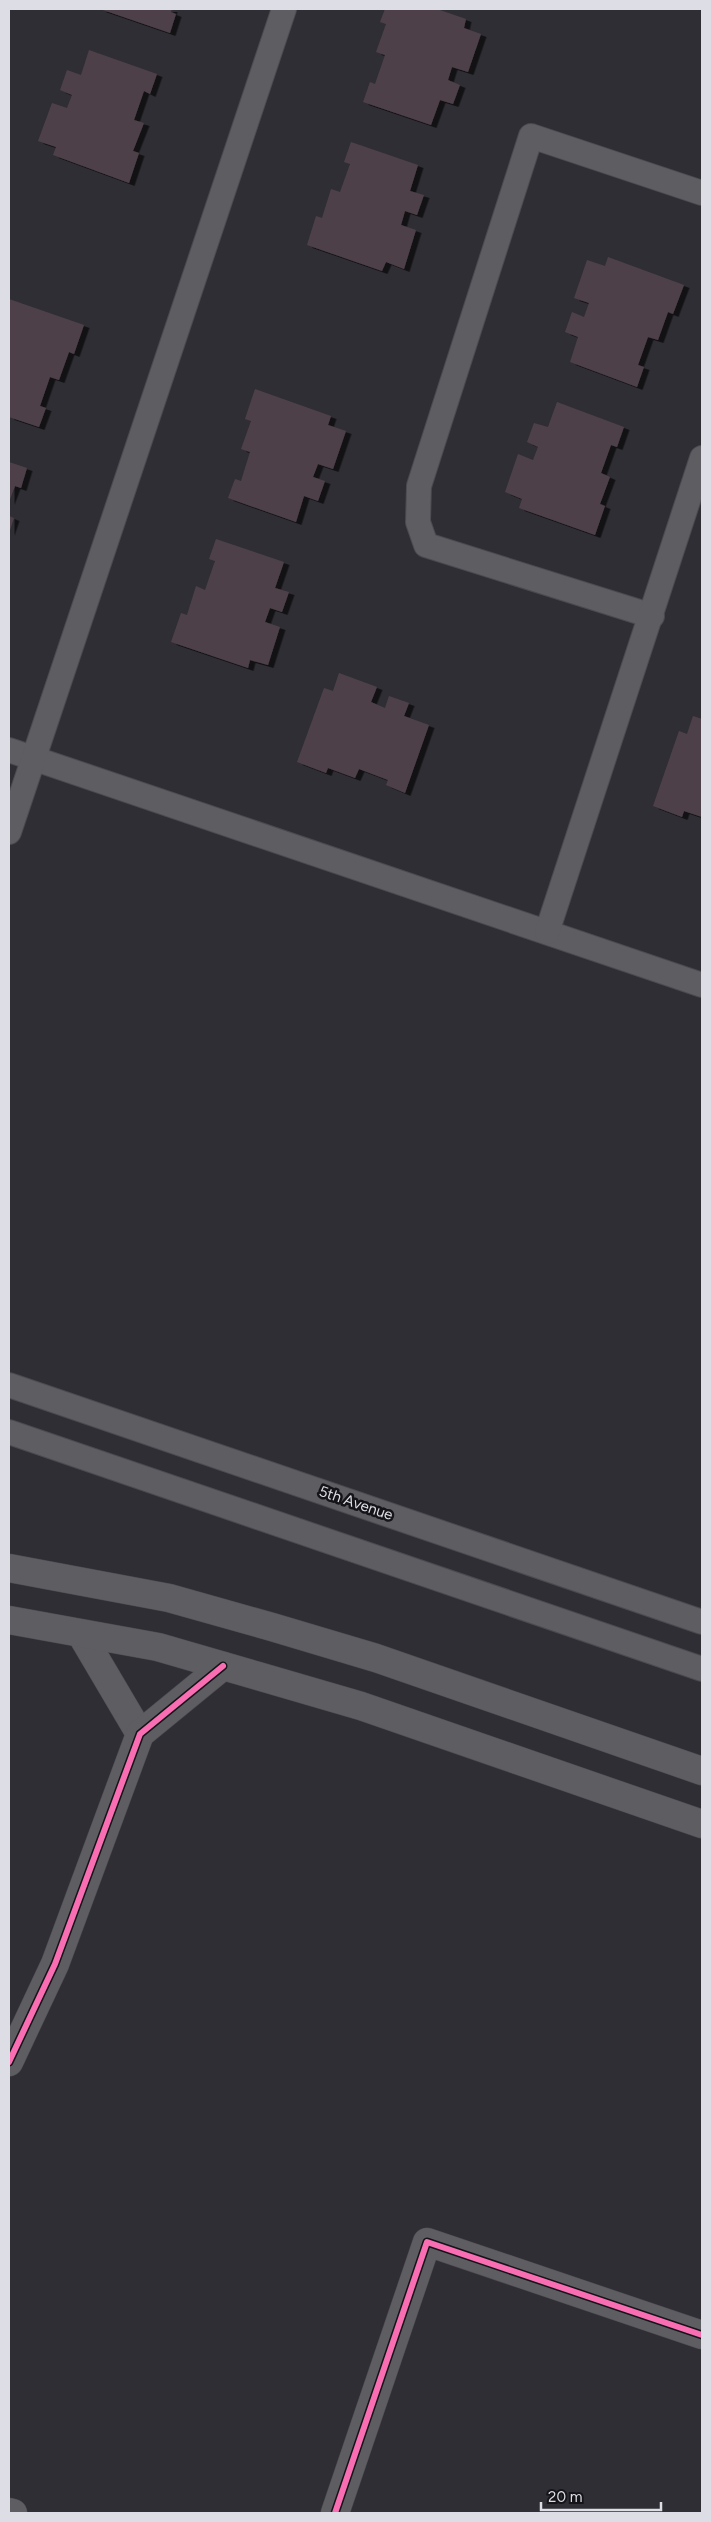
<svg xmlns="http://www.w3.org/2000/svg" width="711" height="2522" font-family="Figtree,sans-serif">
	<defs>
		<filter id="shadow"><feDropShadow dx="5.5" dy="3" stdDeviation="0" flood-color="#0009"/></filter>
	</defs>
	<rect width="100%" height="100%" fill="#2e2e34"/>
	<g fill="#4e4049" filter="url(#shadow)">
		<polygon points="100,9 172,9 171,12 176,14 170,33"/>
		<polygon points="385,9 437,9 466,19 464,28 481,34 468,72 452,67 448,80 460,85 453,104 440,100 431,125 363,102 370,82 375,84 385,55 376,52 386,24 380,22"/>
		<polygon points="89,50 157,74 150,94 144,91 134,120 144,123 133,151 139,153 129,183 53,155 56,147 38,141 52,103 67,108 72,95 60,90 67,70 81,75"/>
		<polygon points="351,142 418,165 410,191 424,195 417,215 405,211 401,225 416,230 404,269 386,262 382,271 307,245 316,216 322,218 331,189 340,192 350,164 344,162"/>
		<polygon points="608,257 684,285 673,314 668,312 658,340 648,337 638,365 644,367 637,387 570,362 578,337 565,332 572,312 584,317 589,303 574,298 587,260 605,266"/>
		<polygon points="9,299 84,325 74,354 69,352 59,380 50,377 40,406 46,408 39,427 9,417"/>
		<polygon points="255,389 331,416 328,425 346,431 333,469 318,464 313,477 325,481 318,501 304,496 296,522 228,498 235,479 241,481 250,452 241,449 251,421 245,419"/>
		<polygon points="557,402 624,427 617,447 611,445 601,473 610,477 600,504 605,506 595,535 519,508 522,499 505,492 518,454 533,460 538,447 527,442 534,423 548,427"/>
		<polygon points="9,462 27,468 21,488 15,486 9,502"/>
		<polygon points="9,516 14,518 9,533"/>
		<polygon points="216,539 284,562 275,588 289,592 282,612 270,608 265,622 280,627 268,665 250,660 248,668 171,642 181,613 187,615 196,586 205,590 215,561 209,559"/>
		<polygon points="339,673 377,687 371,702 385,708 389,696 409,703 404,716 429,725 405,793 386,785 388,780 359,769 355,778 328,768 326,773 297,762 324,688 333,691"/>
		<polygon points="693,716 702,719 702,817 684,811 682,817 653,806 679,731 687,734"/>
	</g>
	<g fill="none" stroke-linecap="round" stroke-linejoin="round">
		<g stroke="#4a4a50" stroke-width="26">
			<g id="service">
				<polyline points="652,616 426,545 418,522 419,486 531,136 702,193"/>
				<polyline points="9,750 702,985"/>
				<polyline points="9,832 284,9"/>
				<polyline points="547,932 702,458"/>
				<polyline points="9,1385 702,1622"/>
				<polyline points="9,1432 702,1669"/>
			</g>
		</g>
		<g stroke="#4a4a50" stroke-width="29">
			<g id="minor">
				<polyline points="81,1634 140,1734"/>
				<polyline points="9,2062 55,1964 140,1734 223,1666"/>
				<polyline points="9,2512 13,2513"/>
				<polyline points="335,2513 427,2242 702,2335"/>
			</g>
		</g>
		<g stroke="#4a4a50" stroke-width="29">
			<g id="secondary">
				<polyline points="9,1568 169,1598 272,1627 376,1658 702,1771"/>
				<polyline points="9,1620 158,1647 258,1676 361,1706 702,1824"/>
			</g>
		</g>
		<use href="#service" stroke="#5d5d62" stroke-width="24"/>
		<use href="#minor" stroke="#5d5d62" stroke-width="28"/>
		<use href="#secondary" stroke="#5d5d62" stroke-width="28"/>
		<g stroke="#141419" stroke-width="9">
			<g id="cycleway">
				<polyline points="9,2062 55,1964 140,1734 223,1666"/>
				<polyline points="335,2513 427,2242 702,2335"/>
			</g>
		</g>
		<use href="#cycleway" stroke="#f96db3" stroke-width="6"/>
	</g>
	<g text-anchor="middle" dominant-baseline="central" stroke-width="5" stroke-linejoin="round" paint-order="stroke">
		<g font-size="15" fill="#dddde5" stroke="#141419">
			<text transform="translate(356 1503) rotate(19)">5th Avenue</text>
		</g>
	</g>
	<rect width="711" height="2522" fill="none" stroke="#dddde5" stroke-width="20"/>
	<path d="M541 2502v8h120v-8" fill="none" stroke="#dddde5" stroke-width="2.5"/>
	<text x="548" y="2502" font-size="15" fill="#dddde5" stroke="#141419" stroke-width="4" paint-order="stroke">20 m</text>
</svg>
